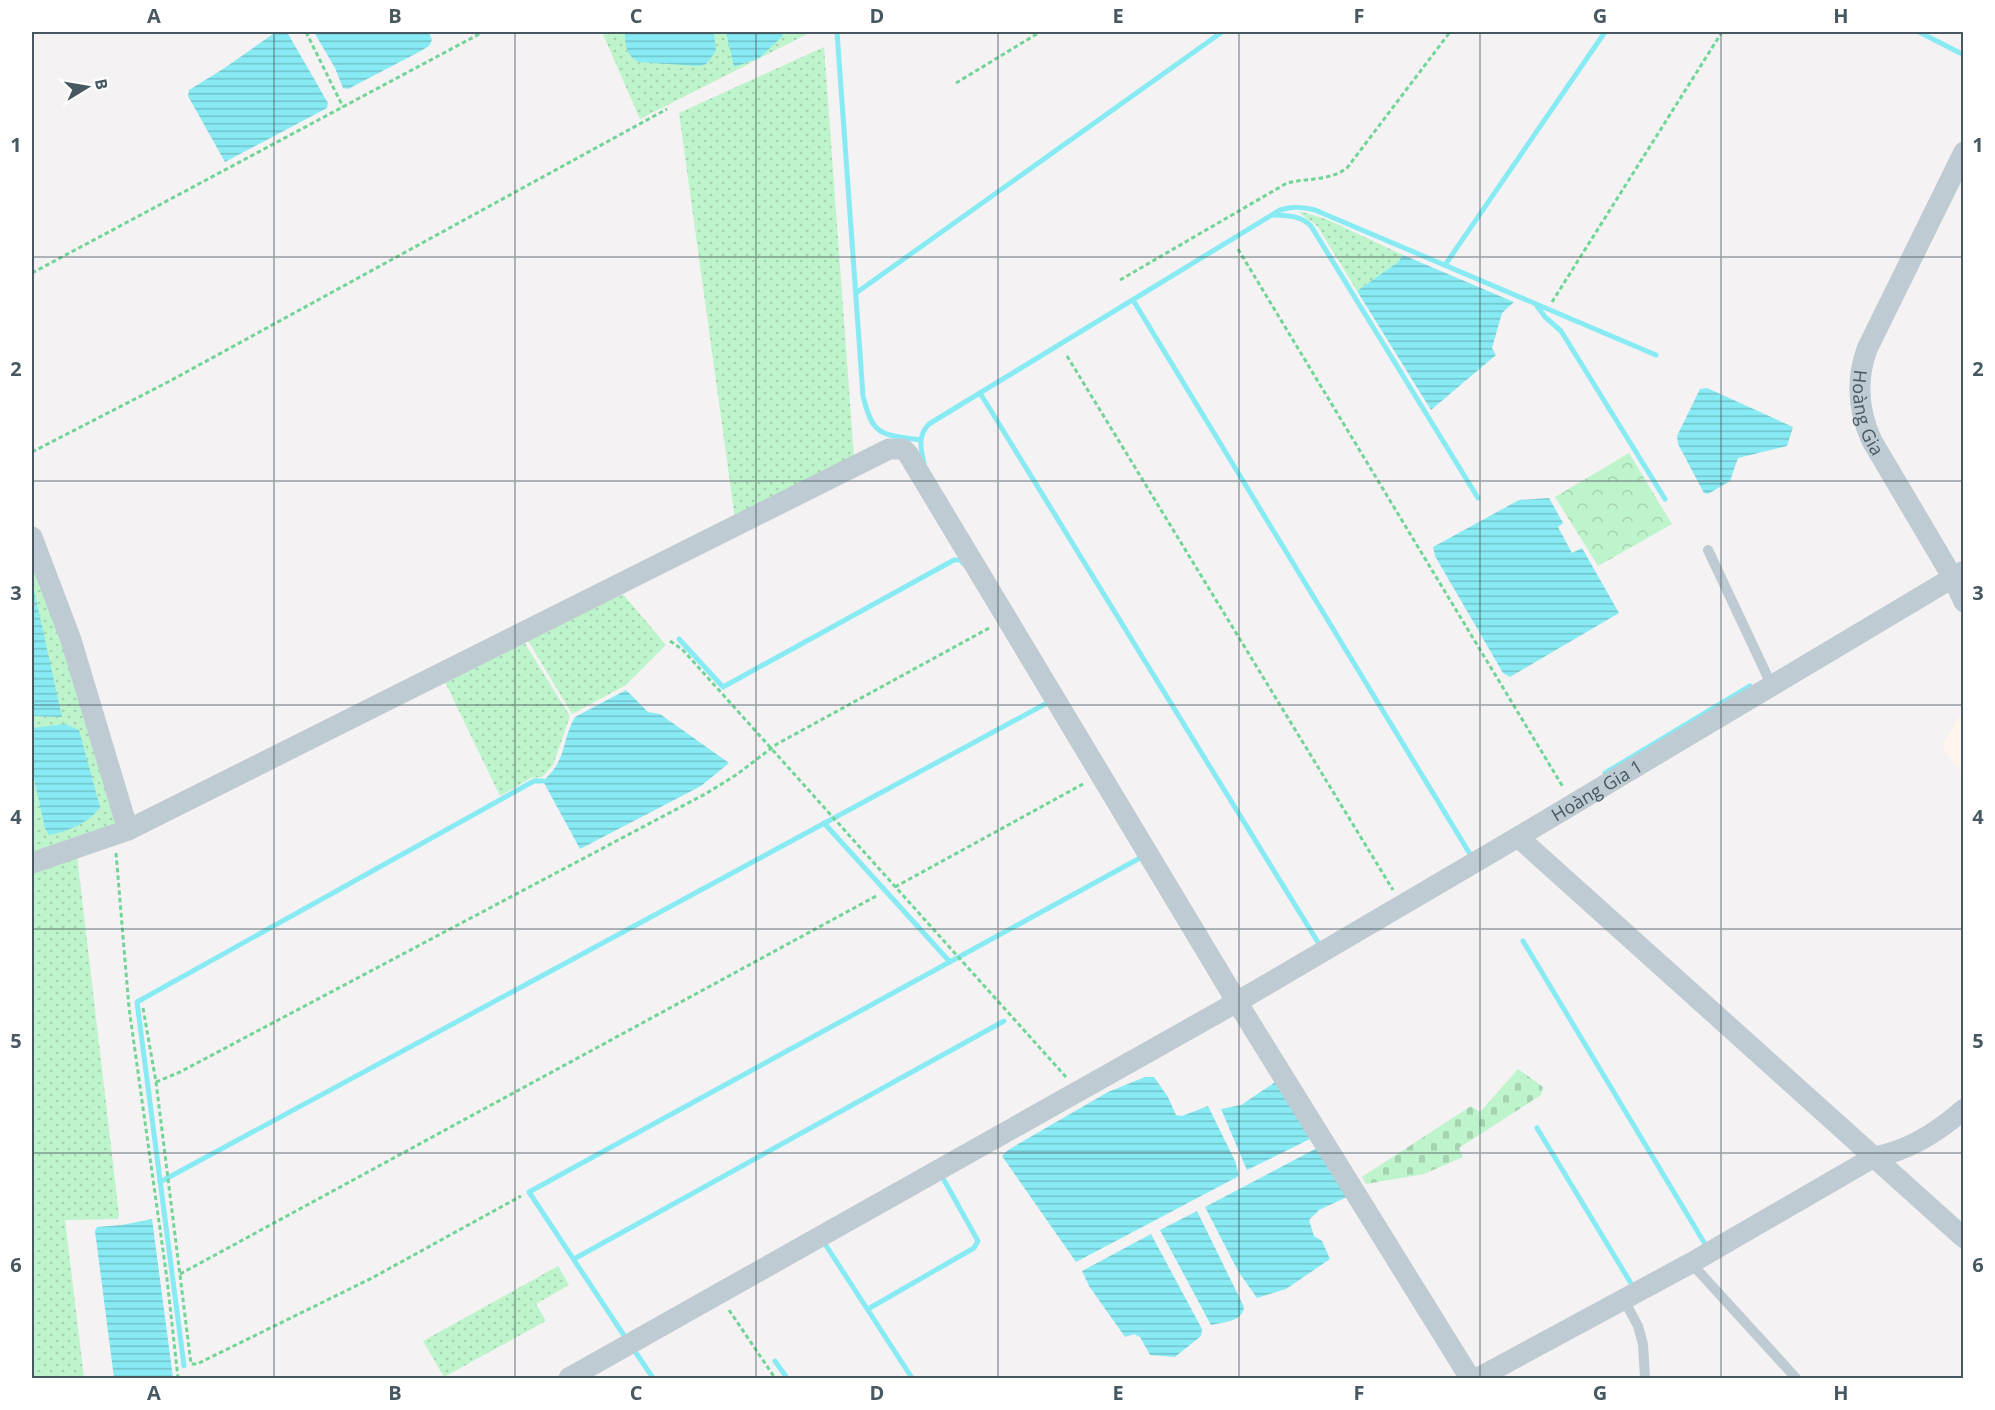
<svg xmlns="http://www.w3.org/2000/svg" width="1995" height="1410" font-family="'Open Sans',sans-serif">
	<defs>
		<pattern id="grass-dots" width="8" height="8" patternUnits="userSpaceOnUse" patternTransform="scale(1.5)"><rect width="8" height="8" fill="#bef4cc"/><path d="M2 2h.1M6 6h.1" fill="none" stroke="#a5d3b2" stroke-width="1.8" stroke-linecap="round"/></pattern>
		<pattern id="forest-crowns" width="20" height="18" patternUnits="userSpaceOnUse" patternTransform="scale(1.5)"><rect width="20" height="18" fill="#bef4cc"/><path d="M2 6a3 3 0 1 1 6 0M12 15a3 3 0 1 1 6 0" fill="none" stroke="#a5d3b2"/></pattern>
		<pattern id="cemetery-stones" width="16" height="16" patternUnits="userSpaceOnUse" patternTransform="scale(1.5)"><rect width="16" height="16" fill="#bef4cc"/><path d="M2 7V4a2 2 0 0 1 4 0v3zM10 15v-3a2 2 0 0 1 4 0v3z" fill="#a5d3b2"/></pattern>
		<pattern id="water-rules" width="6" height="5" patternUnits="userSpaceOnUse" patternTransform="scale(1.5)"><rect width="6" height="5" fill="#88ebf4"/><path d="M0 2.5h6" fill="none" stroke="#71c1c9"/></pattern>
	</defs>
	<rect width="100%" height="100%" fill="#f4f2f2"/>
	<polygon fill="#fef6ec" points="1963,715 1963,775 1942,747 1958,718"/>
	<g fill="url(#grass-dots)">
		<polygon points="602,32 811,32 640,119"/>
		<polygon points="824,47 854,457 735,519 679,113"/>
		<path d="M1299,211L1326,219L1403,255L1398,262L1357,291L1318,227C1312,221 1302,217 1299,211Z"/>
		<polygon points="32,551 119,819 116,827 32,857"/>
		<polygon points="623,594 666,645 626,685 572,714 527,639"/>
		<polygon points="524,642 570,716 553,765 542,777 531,778 500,796 444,680"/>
		<polygon points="77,855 119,1215 118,1219 65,1220 84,1378 32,1378 32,869"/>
		<polygon points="558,1266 569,1285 536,1304 546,1321 444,1377 423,1341"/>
	</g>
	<polygon fill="url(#forest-crowns)" points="1629,453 1672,524 1598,566 1555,497"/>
	<polygon fill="url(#cemetery-stones)" points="1518,1069 1543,1087 1541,1095 1459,1148 1463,1157 1424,1174 1366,1184 1362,1177 1471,1106 1480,1112"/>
	<g fill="url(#water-rules)">
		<polygon points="276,32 287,32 328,103 327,108 225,162 188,96 189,90 223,69"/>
		<polygon points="314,32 429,32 432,40 429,46 419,52 348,89 343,88 335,68"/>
		<path d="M625,32H714L716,51L706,64L699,66L639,62C626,55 625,46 625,32Z"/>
		<polygon points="726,32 781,32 783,36 759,58 734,67"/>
		<polygon points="1403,255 1514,302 1502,313 1492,348 1496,355 1431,410 1357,291 1398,262"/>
		<polygon points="1707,388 1793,427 1787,446 1738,458 1730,481 1708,494 1704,493 1678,444 1677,436 1700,389"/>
		<polygon points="1549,498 1563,523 1558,527 1572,553 1582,548 1619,613 1510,677 1503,673 1435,556 1433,547 1519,500"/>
		<polygon points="32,583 33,585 62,717 32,716"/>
		<path d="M626,690L648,712L660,714L729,763L701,786L580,849L543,781C568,759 561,741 575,717Z"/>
		<path d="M65,724L79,730L100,807C90,822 67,832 49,835L45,828L32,770V728Z"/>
		<polygon points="1145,1077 1154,1077 1168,1097 1176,1115 1182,1116 1208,1106 1235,1161 1239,1176 1076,1262 1002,1156 1008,1150 1108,1092"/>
		<polygon points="1277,1081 1312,1138 1247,1170 1221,1109 1241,1105"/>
		<polygon points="1317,1148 1347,1197 1319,1210 1309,1220 1314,1236 1322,1241 1330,1259 1286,1289 1257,1298 1238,1271 1205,1207"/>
		<path d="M1197,1211L1244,1307C1242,1322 1224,1322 1211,1325L1160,1230Z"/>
		<polygon points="152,1219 173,1378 114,1378 95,1231 97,1227 122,1225"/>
		<polygon points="1151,1234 1202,1329 1201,1336 1175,1357 1150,1355 1140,1337 1134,1334 1125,1337 1089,1286 1082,1271"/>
	</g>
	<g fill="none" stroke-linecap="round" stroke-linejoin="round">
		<g stroke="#88ebf4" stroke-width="5">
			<path d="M837,32L863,396C873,437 881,434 920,440"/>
			<polyline points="1919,32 1964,55"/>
			<path d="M1273,215C1288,216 1300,215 1311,226L1478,498"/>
			<polyline points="1445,265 1605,32"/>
			<polyline points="856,293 1222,32"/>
			<polyline points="1133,300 1470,854"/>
			<polyline points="1537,306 1545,317 1561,331 1665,499"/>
			<polyline points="980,393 1319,944"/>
			<path d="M924,464C921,449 917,436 929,424L1280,210C1293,206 1302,207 1315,210L1656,355"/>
			<polyline points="679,639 723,687 954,560 961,560 963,563"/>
			<polyline points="1605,773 1750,686"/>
			<polyline points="824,823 950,962"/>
			<polyline points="1523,941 1705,1244"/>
			<polyline points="1537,1128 1632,1285"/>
			<polyline points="160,1182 1047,703"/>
			<polyline points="825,1244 912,1378"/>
			<polyline points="574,1259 1004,1021"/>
			<polyline points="868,1309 974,1248 978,1241 944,1180"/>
			<polyline points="627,1340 529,1192 1140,858"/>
			<polyline points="632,1347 653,1378"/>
			<polyline points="775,1361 787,1378"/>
			<polyline points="184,1366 137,1002 534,781 543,781"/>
		</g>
		<g stroke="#72d598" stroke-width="3" stroke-dasharray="4.5 3" stroke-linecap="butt">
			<polyline points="306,32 343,107"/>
			<polyline points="956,83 1040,32"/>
			<polyline points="1238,249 1563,787"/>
			<polyline points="32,273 483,32"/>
			<path d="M1120,280L1287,183C1307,178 1330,181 1347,168L1450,32"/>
			<polyline points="1552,302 1722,32"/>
			<polyline points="1067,356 1393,890"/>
			<polyline points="32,452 168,382 667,109"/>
			<polyline points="670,641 682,649 1066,1077"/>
			<polyline points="116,853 129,1008 167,1279 178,1378"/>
			<polyline points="895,887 1083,784"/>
			<polyline points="143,1008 156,1082 191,1364 197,1364 372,1278 521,1196"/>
			<polyline points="156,1082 180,1072 707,793 736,775 777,744 991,627"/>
			<polyline points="180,1274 878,895"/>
			<polyline points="729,1310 775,1378"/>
		</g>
		<g stroke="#bfcbd2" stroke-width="10">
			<polyline points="1708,550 1772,686"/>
			<polyline points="1691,1263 1796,1378"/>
			<polyline points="1624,1300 1638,1326 1643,1344 1645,1378"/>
		</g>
		<g stroke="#bfcbd2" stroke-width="21">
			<path id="s1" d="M1964,152L1867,349C1856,380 1858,411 1872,441L1953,578L1964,602"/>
			<polyline points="32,537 71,640 128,830"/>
			<polyline points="1518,837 1964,1238"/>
			<polyline points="32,863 128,830 889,449 903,449 908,454 1237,1002 1470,1378"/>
			<path id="s2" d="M569,1378L1237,1002L1518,837L1964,571"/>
			<path d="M1478,1378L1691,1263L1874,1157C1908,1151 1938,1132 1964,1109"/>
		</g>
	</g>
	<path fill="none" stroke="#475861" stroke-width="1.5" stroke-opacity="0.55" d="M274,32V1378M515,32V1378M756,32V1378M998,32V1378M1239,32V1378M1480,32V1378M1721,32V1378M32,257H1964M32,481H1964M32,705H1964M32,929H1964M32,1153H1964"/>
	<g text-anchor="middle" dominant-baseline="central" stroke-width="5" stroke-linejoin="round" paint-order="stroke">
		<g font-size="18" fill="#475861" stroke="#fff">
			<text stroke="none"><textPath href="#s1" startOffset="285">Hoàng Gia</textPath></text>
			<text stroke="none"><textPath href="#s2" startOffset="1184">Hoàng Gia 1</textPath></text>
		</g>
	</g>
	<rect width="1995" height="1410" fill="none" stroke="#ffffff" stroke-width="66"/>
	<g transform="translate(87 87) rotate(79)" stroke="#ffffff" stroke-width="4.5" paint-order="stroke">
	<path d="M0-4.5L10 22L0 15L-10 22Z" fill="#475861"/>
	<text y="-9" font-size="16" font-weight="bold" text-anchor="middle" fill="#475861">B</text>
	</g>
	<rect x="33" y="33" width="1929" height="1344" fill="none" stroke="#475861" stroke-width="2"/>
	<g font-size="20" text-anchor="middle" font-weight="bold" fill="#475861">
		<text x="154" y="23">A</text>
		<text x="395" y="23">B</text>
		<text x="636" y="23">C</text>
		<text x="877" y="23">D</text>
		<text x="1118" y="23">E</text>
		<text x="1359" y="23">F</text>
		<text x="1600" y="23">G</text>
		<text x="1841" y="23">H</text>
		<text x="16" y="152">1</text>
		<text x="1978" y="152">1</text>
		<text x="16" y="376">2</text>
		<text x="1978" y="376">2</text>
		<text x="16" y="600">3</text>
		<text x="1978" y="600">3</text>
		<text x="16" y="824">4</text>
		<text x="1978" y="824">4</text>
		<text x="16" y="1048">5</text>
		<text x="1978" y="1048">5</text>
		<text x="16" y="1272">6</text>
		<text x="1978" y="1272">6</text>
		<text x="154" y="1400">A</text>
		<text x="395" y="1400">B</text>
		<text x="636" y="1400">C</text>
		<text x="877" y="1400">D</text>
		<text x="1118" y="1400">E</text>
		<text x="1359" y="1400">F</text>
		<text x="1600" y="1400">G</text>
		<text x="1841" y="1400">H</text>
	</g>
</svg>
